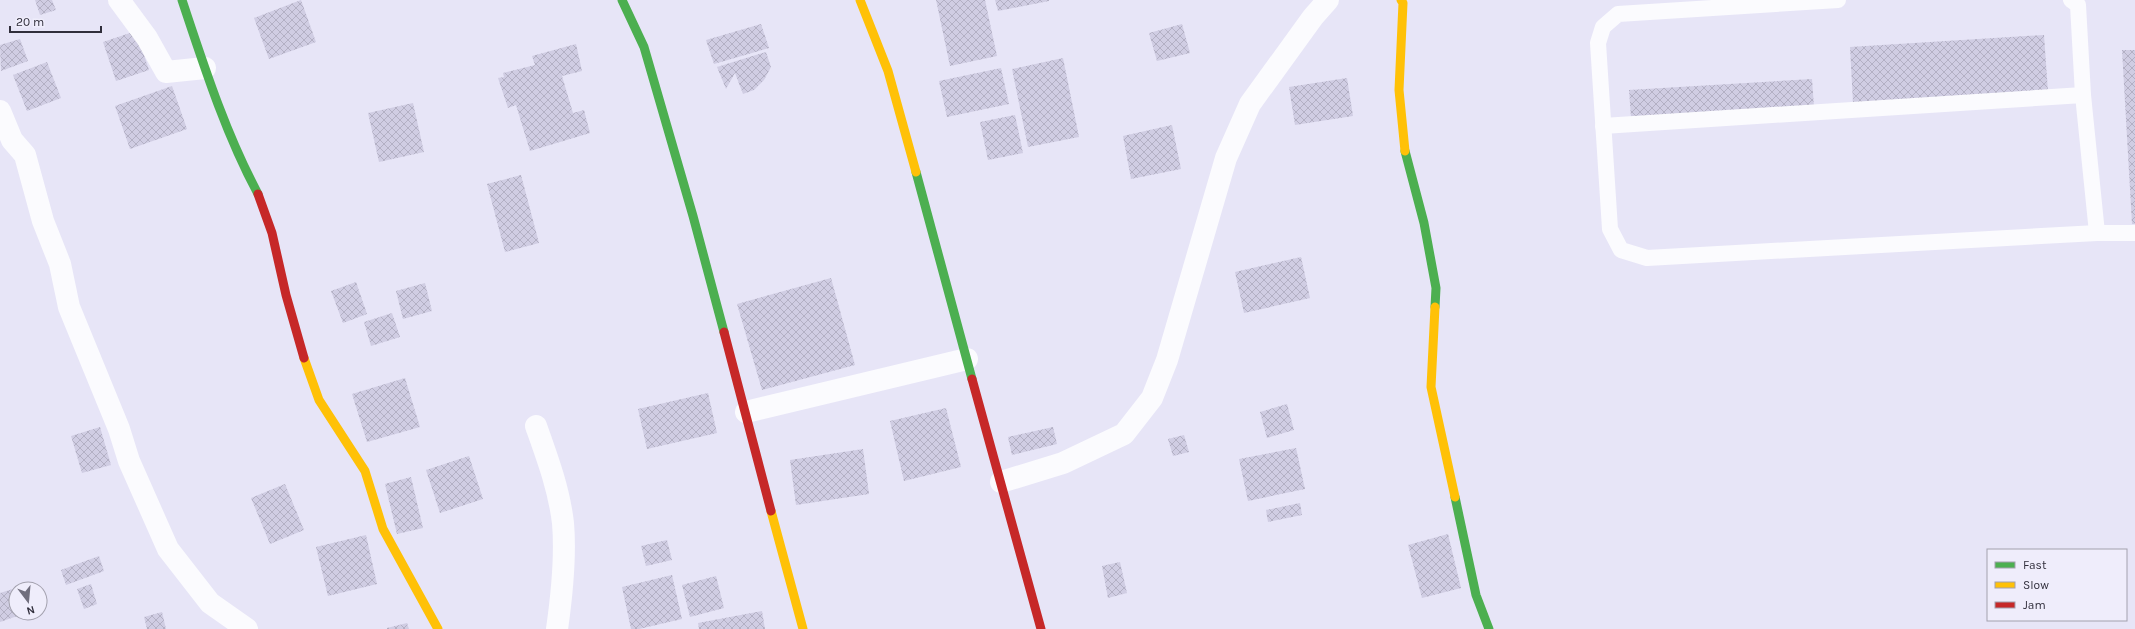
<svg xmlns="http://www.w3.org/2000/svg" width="2135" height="629" font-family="Karla,sans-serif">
	<defs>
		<pattern id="building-cross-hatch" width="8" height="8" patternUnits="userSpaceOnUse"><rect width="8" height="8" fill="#d0cde3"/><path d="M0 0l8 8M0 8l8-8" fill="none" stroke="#b3b0c4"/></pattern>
	</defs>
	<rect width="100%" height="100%" fill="#e7e5f7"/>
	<g fill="url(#building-cross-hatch)">
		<polygon points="35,0 52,0 56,10 40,15"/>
		<polygon points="301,0 316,42 269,59 254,18"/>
		<polygon points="936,0 985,0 997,56 950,66"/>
		<polygon points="995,0 1049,0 1049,1 998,11"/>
		<polygon points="761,24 769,48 714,64 706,40"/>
		<polygon points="1182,24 1190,53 1157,61 1149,33"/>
		<polygon points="136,31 149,70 116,81 103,42"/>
		<polygon points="2044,35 2048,92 1853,103 1850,47"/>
		<polygon points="20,39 28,61 1,71 0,45"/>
		<polygon points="576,44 582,71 562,76 573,113 584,110 590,133 530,151 516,105 508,108 498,78 504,77 503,73 535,65 532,56"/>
		<polygon points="2122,50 2135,50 2135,224 2132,224"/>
		<polygon points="766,52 771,67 764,80 754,90 743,94 735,73 726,89 717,67"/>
		<polygon points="1063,58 1079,137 1028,147 1012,69"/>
		<polygon points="47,62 61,98 27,111 13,75"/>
		<polygon points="1001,68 1009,104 947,117 939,81"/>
		<polygon points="1347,78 1353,116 1295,125 1289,87"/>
		<polygon points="1812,79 1814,107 1631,118 1629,90"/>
		<polygon points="172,86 187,129 130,149 115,106"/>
		<polygon points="413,103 424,152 379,162 368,113"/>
		<polygon points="1015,115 1023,153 988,160 980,122"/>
		<polygon points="1172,125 1181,169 1131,179 1123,136"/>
		<polygon points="521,175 539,243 505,252 487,184"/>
		<polygon points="1301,257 1310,298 1244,313 1235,272"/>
		<polygon points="831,278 855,365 762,390 737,304"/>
		<polygon points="356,282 367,314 343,323 331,291"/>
		<polygon points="425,283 432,311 403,319 396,291"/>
		<polygon points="392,313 400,337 371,346 364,322"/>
		<polygon points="405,378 420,427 367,442 352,394"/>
		<polygon points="708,393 717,433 647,449 638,409"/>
		<polygon points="1287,404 1294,430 1267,438 1260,412"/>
		<polygon points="946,408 961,467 904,481 890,421"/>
		<polygon points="100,427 111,465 82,473 71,436"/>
		<polygon points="1053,427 1057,444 1012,455 1008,437"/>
		<polygon points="1184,435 1189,452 1173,456 1168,439"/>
		<polygon points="1296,448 1305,489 1248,501 1239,459"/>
		<polygon points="863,449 869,494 796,505 790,460"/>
		<polygon points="469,456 483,499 440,513 426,470"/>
		<polygon points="411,477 423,528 397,534 385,484"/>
		<polygon points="285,484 304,530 270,544 251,498"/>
		<polygon points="1300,503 1302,515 1268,522 1266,510"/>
		<polygon points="1448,534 1461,588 1422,598 1408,545"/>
		<polygon points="366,535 377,584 328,596 316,547"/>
		<polygon points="667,540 672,560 646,566 641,546"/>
		<polygon points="99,556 104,571 66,585 61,570"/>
		<polygon points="1120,562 1127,593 1108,598 1102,566"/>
		<polygon points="672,575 682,619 639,629 631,629 622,587"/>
		<polygon points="716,576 724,608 690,617 682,585"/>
		<polygon points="91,584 97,604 84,609 77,589"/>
		<polygon points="16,588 16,613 26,613 0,622 0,593"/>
		<polygon points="762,611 765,629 699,629 698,623"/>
		<polygon points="162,612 166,629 147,629 144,617"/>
		<polygon points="407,623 409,629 387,629 387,628"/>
	</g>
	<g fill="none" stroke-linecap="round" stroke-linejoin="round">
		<g stroke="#fbfbfe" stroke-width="16">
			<polyline points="1838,0 1618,14 1603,27 1598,43 1610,229 1621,250 1647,258 2097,233 2135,233"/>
			<polyline points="2071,0 2078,5 2083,95 2097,233"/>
			<polyline points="1603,126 2083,95"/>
		</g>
		<g stroke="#fbfbfe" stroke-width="22">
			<polyline points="119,0 147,38 166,72 205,68"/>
			<polyline points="0,111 12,140 25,155 43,221 60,264 69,307 119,429 129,461 168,549 210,603 247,629"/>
			<polyline points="746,412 967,359"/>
			<path d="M536,426C547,457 559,489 563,523C566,558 562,594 557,629"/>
			<polyline points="1001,482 1063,463 1124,434 1152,398 1167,360 1226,158 1250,104 1313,17 1328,0"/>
		</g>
		<g stroke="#4caf50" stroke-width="9">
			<path d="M182,0C204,66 225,132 258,194"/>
			<polyline points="622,0 644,47 693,216 724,332"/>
			<polyline points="1405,151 1424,223 1436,288 1435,307"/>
			<polyline points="916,172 972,379"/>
			<polyline points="1455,497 1476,595 1489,629"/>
		</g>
		<g stroke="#ffc107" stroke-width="9">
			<polyline points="860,0 888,71 916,172"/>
			<polyline points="1401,0 1403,3 1399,90 1405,151"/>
			<polyline points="1435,307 1431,387 1455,497"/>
			<polyline points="304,358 319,400 365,471 383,529 438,629"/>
			<polyline points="771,511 803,629"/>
		</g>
		<g stroke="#c62828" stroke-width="9">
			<polyline points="258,194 272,233 286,295 304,358"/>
			<polyline points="724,332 771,511"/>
			<polyline points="972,379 1041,629"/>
		</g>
	</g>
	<rect x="1987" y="549" width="140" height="72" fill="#efedfb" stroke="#a3a1ae"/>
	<rect x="1995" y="562" width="20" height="6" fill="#4caf50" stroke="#a3a1ae"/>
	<text x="2023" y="569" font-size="12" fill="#302e3b">Fast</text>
	<rect x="1995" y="582" width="20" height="6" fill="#ffc107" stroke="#a3a1ae"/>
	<text x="2023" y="589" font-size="12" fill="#302e3b">Slow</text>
	<rect x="1995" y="602" width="20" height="6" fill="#c62828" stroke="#a3a1ae"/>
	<text x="2023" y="609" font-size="12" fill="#302e3b">Jam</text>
	<g transform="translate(28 601) rotate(164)"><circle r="19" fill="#efedfb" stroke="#a3a1ae"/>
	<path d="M0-3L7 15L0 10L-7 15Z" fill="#706e7d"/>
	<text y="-6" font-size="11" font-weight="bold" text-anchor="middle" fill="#302e3b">N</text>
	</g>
	<path d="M10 26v6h91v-6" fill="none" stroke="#302e3b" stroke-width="2"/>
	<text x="16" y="26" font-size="12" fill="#302e3b" stroke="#efedfb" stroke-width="3" paint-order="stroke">20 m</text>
</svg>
